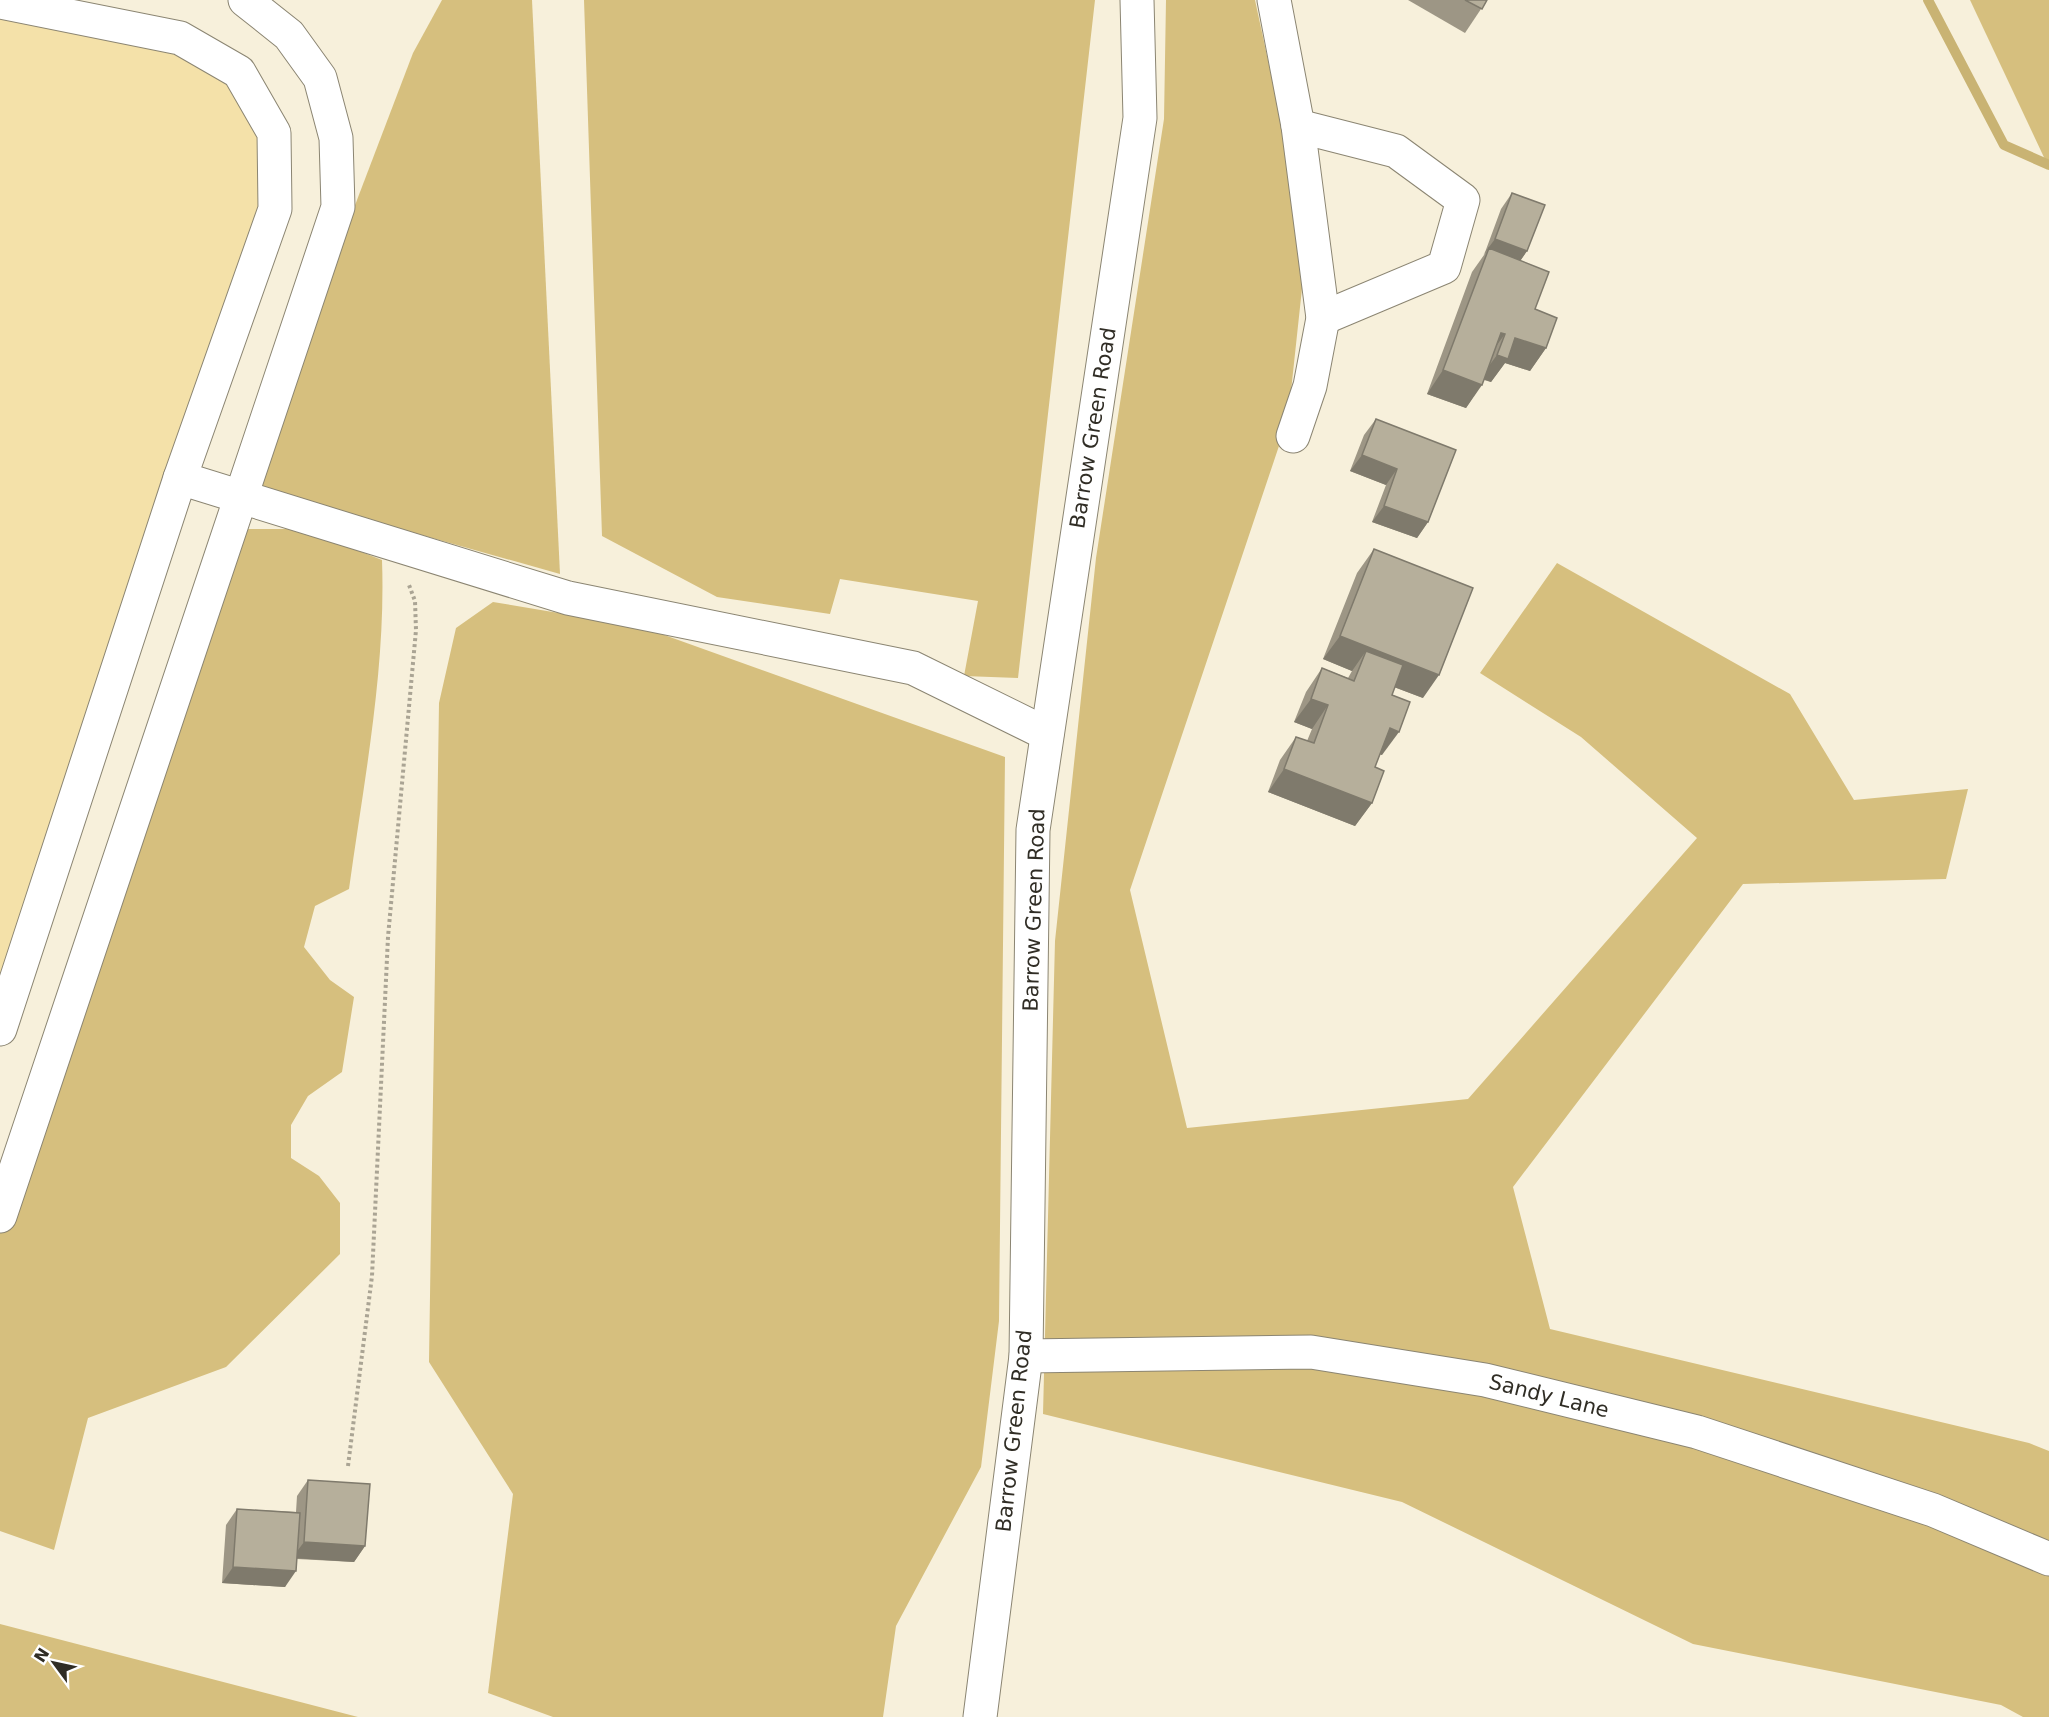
<svg xmlns="http://www.w3.org/2000/svg" width="2049" height="1717" font-family="'DejaVu Sans',sans-serif">
	<rect width="100%" height="100%" fill="#f7f0db"/>
	<polygon fill="#f4e1a9" points="0,14 174,50 233,86 264,143 263,209 0,1002"/>
	<g fill="#d6bf7e">
		<polygon points="442,0 532,0 560,574 248,486 413,53"/>
		<polygon points="584,0 1095,0 1018,678 964,676 978,601 840,579 830,614 717,597 602,536"/>
		<polygon points="1166,0 1255,0 1307,242 1288,419 1130,890 1187,1128 1468,1099 1697,838 1581,737 1480,673 1557,563 1790,694 1854,800 1968,789 1946,879 1743,884 1513,1187 1550,1329 2029,1443 2049,1451 2049,1717 2023,1717 2001,1705 1693,1644 1402,1502 1043,1414 1055,941 1096,558 1164,119"/>
		<polygon points="1970,0 2049,0 2049,168"/>
		<path d="M238,529H303L382,560C386,670 364,780 349,889L315,906L304,947L330,980L354,997L342,1072L308,1096L291,1125V1158L319,1176L340,1203V1254L226,1367L88,1418L54,1550L0,1531V1191Z"/>
		<polygon points="493,602 642,627 1005,757 999,1321 981,1467 896,1626 883,1717 553,1717 488,1693 513,1494 429,1362 439,703 456,628"/>
		<polygon points="0,1624 358,1717 0,1717"/>
	</g>
	<g fill="none" stroke-linecap="round" stroke-linejoin="round">
		<polyline stroke="#c9b373" stroke-width="10" points="1928,0 2004,145 2049,165"/>
		<g stroke="#8b8572" stroke-width="35">
			<g id="minor">
				<polyline points="1274,0 1298,126 1323,318 1310,386 1293,436"/>
				<polyline points="0,2 180,38 239,72 274,133 275,209 180,478 0,1029"/>
				<polyline points="1298,126 1396,151 1463,200 1444,267 1323,318"/>
				<polyline points="180,478 568,598 913,668 1047,734"/>
				<polyline points="0,1216 338,207 336,138 320,78 289,35 245,0"/>
				<polyline points="1026,1356 1311,1352 1485,1380 1697,1432 1933,1510 2049,1559"/>
				<polyline points="980,1717 1026,1356 1033,830 1140,118 1137,0"/>
			</g>
		</g>
		<polyline stroke="#aaa494" stroke-width="4" stroke-dasharray="3 3" stroke-linecap="butt" points="348,1466 372,1276 388,937 416,630 415,601 409,585"/>
		<use href="#minor" stroke="#fff" stroke-width="33"/>
	</g>
	<g fill="#9d9685">
		<polygon points="1408,0 1487,0 1465,33"/>
		<polygon points="1512,193 1527,251 1520,261 1546,348 1530,371 1505,363 1491,382 1484,380 1466,408 1427,394 1472,272 1484,255 1501,209"/>
		<polygon points="1376,419 1428,522 1417,538 1372,522 1386,485 1350,471 1364,435"/>
		<polygon points="1374,549 1423,698 1394,687 1392,695 1382,755 1380,754 1375,767 1372,803 1355,826 1268,792 1280,760 1296,737 1307,741 1312,729 1294,722 1306,692 1322,668 1348,678 1352,671 1323,659 1357,573"/>
		<polygon points="308,1480 365,1546 354,1562 297,1559 285,1587 222,1583 226,1525 237,1509 296,1512 297,1496"/>
	</g>
	<g fill="#7f7a6c">
		<polygon points="1495,239 1527,251 1516,267 1489,248 1483,255"/>
		<polygon points="1501,333 1505,334 1488,357"/>
		<polygon points="1515,338 1546,348 1530,371 1505,363 1491,382 1480,378 1497,355"/>
		<polygon points="1443,370 1482,385 1466,408 1427,394"/>
		<polygon points="1362,455 1397,469 1386,485 1350,471"/>
		<polygon points="1384,506 1428,522 1417,538 1372,522"/>
		<polygon points="1340,636 1439,675 1423,698 1357,673 1366,651 1352,671 1323,659"/>
		<polygon points="1311,699 1328,705 1312,729 1294,722"/>
		<polygon points="1390,728 1399,732 1382,755 1373,752"/>
		<polygon points="1284,769 1372,803 1355,826 1268,792"/>
		<polygon points="304,1542 365,1546 354,1562 292,1558"/>
		<polygon points="233,1567 296,1571 285,1587 222,1583"/>
	</g>
	<g fill="#b6af9b" stroke="#7f7a6c" stroke-width="1.5">
		<polygon points="1465,0 1487,0 1482,9"/>
		<polygon points="1512,193 1545,205 1527,251 1495,239"/>
		<polygon points="1489,248 1549,272 1535,309 1557,318 1546,348 1515,338 1508,359 1497,355 1505,334 1501,333 1482,385 1443,370"/>
		<polygon points="1376,419 1456,450 1428,522 1384,506 1397,469 1362,455"/>
		<polygon points="1374,549 1473,588 1439,675 1340,636"/>
		<polygon points="1366,651 1403,665 1392,695 1410,702 1399,732 1390,728 1375,767 1384,771 1372,803 1284,769 1296,737 1314,743 1328,705 1311,699 1322,668 1354,681"/>
		<polygon points="308,1480 370,1484 365,1546 304,1542"/>
		<polygon points="237,1509 300,1513 296,1571 233,1567"/>
	</g>
	<g text-anchor="middle" dominant-baseline="central" stroke-width="4.5" stroke-linejoin="round" paint-order="stroke">
		<g font-size="21" fill="#302d25" stroke="#fff">
			<text transform="translate(1093 428) rotate(-81)">Barrow Green Road</text>
			<text transform="translate(1034 910) rotate(-88)">Barrow Green Road</text>
			<text transform="translate(1549 1396) rotate(14)">Sandy Lane</text>
			<text transform="translate(1014 1431) rotate(-84)">Barrow Green Road</text>
		</g>
	</g>
	<g transform="translate(54 1663) rotate(303)" stroke="#ffffff" stroke-width="4.5" paint-order="stroke">
	<path d="M0-4.5L10 22L0 15L-10 22Z" fill="#302d25"/>
	<text y="-9" font-size="16" font-weight="bold" text-anchor="middle" fill="#302d25">N</text>
	</g>
</svg>
